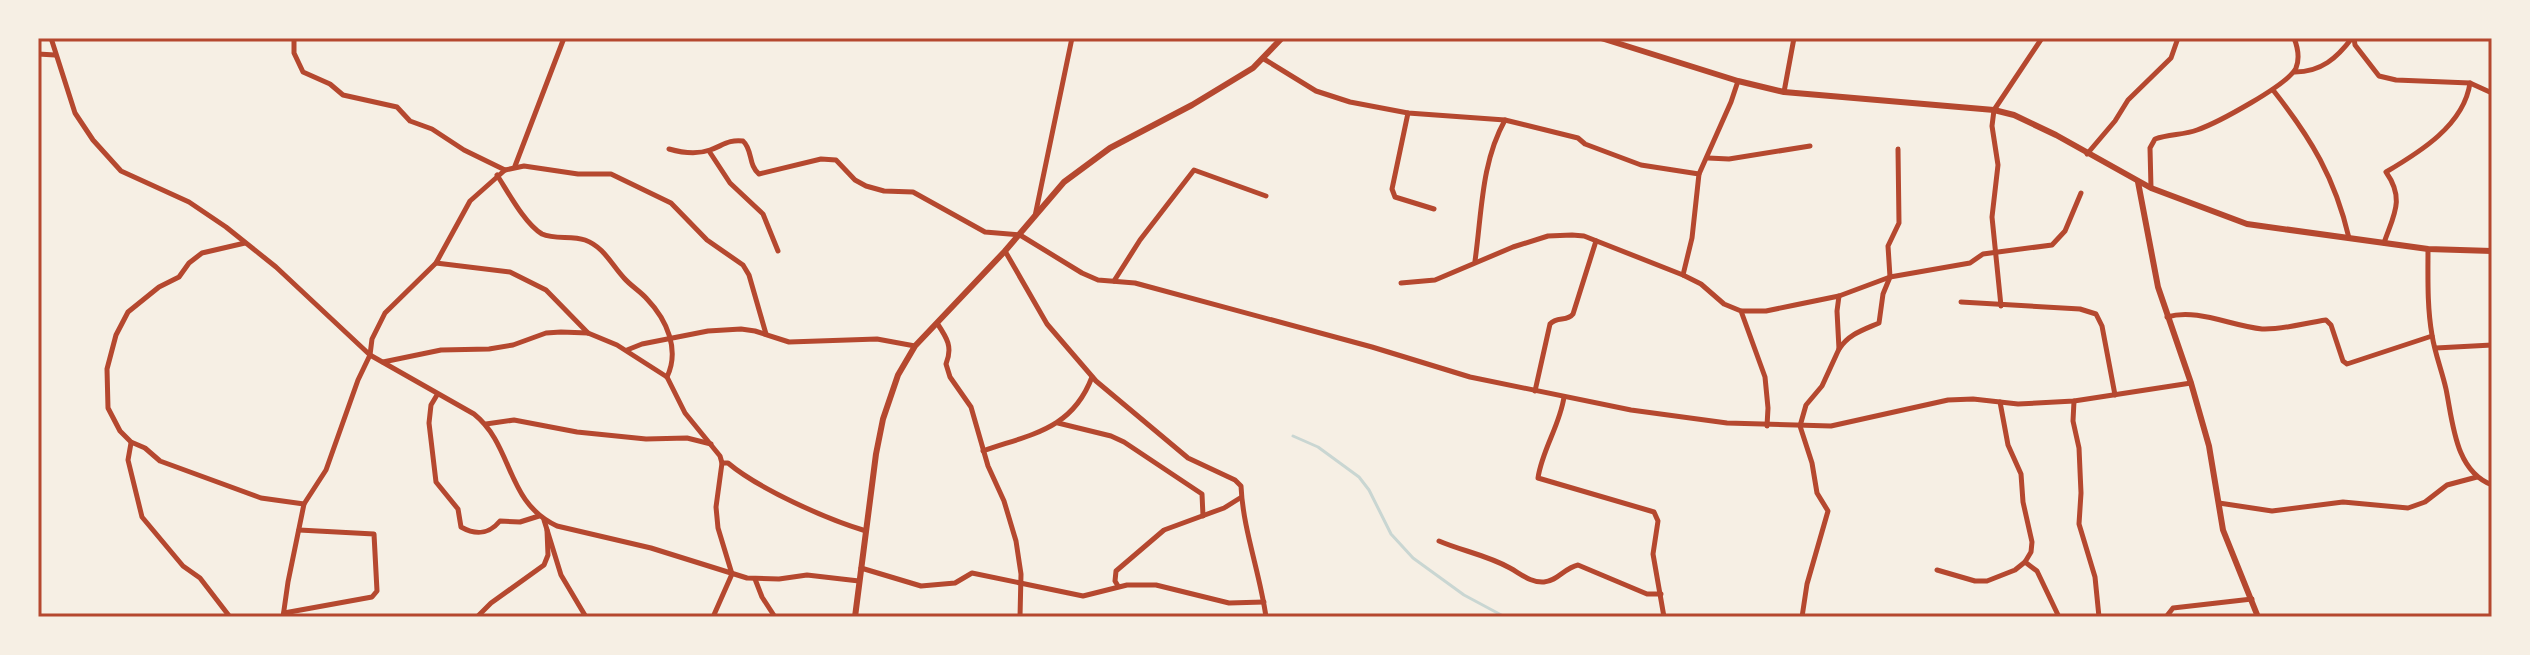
<svg xmlns="http://www.w3.org/2000/svg" width="2530" height="655" font-family="Rubik,sans-serif">
	<rect width="100%" height="100%" fill="#f6efe4"/>
	<g fill="none" stroke-linecap="round" stroke-linejoin="round">
		<polyline stroke="#c9d6d2" stroke-width="3" points="1293,436 1318,447 1359,477 1369,490 1391,534 1413,558 1464,595 1505,617"/>
		<g stroke="#b5482f" stroke-width="5">
			<path d="M51,38L75,113L93,140L121,171L189,202L226,227L276,267L370,355L474,414C514,446 505,502 557,526L651,548L747,578L779,579L807,575L859,581"/>
			<polyline points="294,38 294,53 303,72 330,84 343,95 397,107 410,121 432,129 464,150 505,170"/>
			<polyline points="2354,38 2355,45 2379,76 2396,80 2470,83 2492,93"/>
			<polyline points="38,54 55,55"/>
			<polyline points="1264,59 1316,91 1350,102 1408,113 1505,120 1578,138 1585,144 1641,165 1699,174"/>
			<path d="M2295,72C2321,72 2337,58 2352,38"/>
			<path d="M2273,90C2311,138 2335,178 2349,238"/>
			<polyline points="1784,92 1794,38"/>
			<polyline points="1408,113 1392,189 1395,197 1434,209"/>
			<path d="M669,149C683,153 696,155 710,150C722,146 729,139 743,141C753,150 748,165 759,174L821,159L836,160L855,180L866,186L884,191L913,192L985,232L1020,235L1082,273L1098,280L1135,283L1372,347L1470,377L1631,410L1727,423L1831,426L1948,400L1973,399L2018,404L2074,401L2191,383"/>
			<polyline points="709,151 730,183 763,214 778,251"/>
			<polyline points="2087,154 2115,121 2128,100 2171,58 2178,38"/>
			<polyline points="1708,158 1729,159 1810,146"/>
			<polyline points="515,166 564,38"/>
			<path d="M497,175C508,192 525,224 542,234C555,240 572,235 585,240C604,247 611,264 624,278C631,286 640,291 647,299C667,320 680,350 667,377"/>
			<path d="M2151,188L2150,148L2155,139C2169,134 2184,135 2197,130C2217,123 2288,85 2296,68C2300,58 2298,48 2294,38"/>
			<polyline points="1035,216 1072,38"/>
			<polyline points="245,243 202,253 189,263 179,277 159,287 128,312 116,335 107,369 108,408 120,431 131,442 145,448 160,461 261,498 304,504"/>
			<path d="M2384,243C2394,214 2405,199 2386,172C2420,152 2464,125 2470,83"/>
			<path d="M2428,249C2428,277 2427,307 2432,335C2435,354 2442,371 2446,389C2453,423 2455,471 2492,485"/>
			<path d="M1005,251L1047,324L1096,381L1188,458L1235,480L1241,486C1243,530 1260,573 1266,617"/>
			<path d="M1475,261C1482,212 1481,163 1505,120"/>
			<polyline points="436,263 510,272 546,290 588,333"/>
			<polyline points="1683,275 1692,238 1699,174 1731,102 1738,81"/>
			<polyline points="1114,281 1140,240 1194,170 1266,196"/>
			<polyline points="1401,283 1435,280 1513,247 1548,236 1572,235 1584,236 1683,275 1701,284 1724,304 1741,311 1765,377 1768,408 1767,426"/>
			<polyline points="1961,302 2080,309 2096,314 2102,326 2115,395"/>
			<polyline points="2001,306 1992,217 1998,165 1992,126 1994,110 2042,38"/>
			<polyline points="1742,311 1766,311 1795,305 1839,296 1890,277 1970,263 1983,254 2052,245 2065,231 2081,193"/>
			<path d="M2167,317C2197,308 2231,326 2262,329C2282,330 2305,323 2326,320L2331,325L2343,361L2347,364L2432,336"/>
			<path d="M937,323C947,338 953,347 946,364L950,377L971,407L988,466L1004,501L1016,541L1021,574L1020,617"/>
			<polyline points="2436,348 2492,345"/>
			<path d="M1839,349C1849,334 1863,330 1879,323L1883,294L1890,277L1888,246L1899,223L1898,149"/>
			<polyline points="627,350 642,344 708,331 741,329 755,331 789,342 877,339 915,346"/>
			<polyline points="383,362 441,350 489,349 513,345 546,333 561,332 588,333 617,345 667,377 685,413 720,456 722,463 716,507 718,528 732,574 713,617"/>
			<path d="M1535,391L1550,324C1557,316 1567,322 1573,314L1596,241"/>
			<path d="M437,395L431,405L429,423L436,482L458,509L461,527C477,536 489,534 500,521L520,522L539,516"/>
			<path d="M1564,397C1560,425 1542,450 1538,478L1654,512L1658,521L1653,554L1664,617"/>
			<polyline points="2074,401 2073,421 2079,448 2081,493 2079,524 2095,577 2099,617"/>
			<polyline points="1058,423 1111,436 1124,442 1202,494 1203,516"/>
			<polyline points="486,424 514,420 577,432 646,439 687,438 711,444"/>
			<polyline points="131,443 128,460 142,517 183,566 200,578 230,617"/>
			<path d="M983,451C1031,434 1072,430 1092,377"/>
			<path d="M722,463H728C759,489 826,519 866,531"/>
			<polyline points="2219,503 2272,511 2343,502 2408,508 2425,502 2447,485 2477,477"/>
			<polyline points="544,520 561,575 586,617"/>
			<path d="M1439,541C1462,551 1487,555 1510,568C1521,574 1531,583 1544,582C1558,581 1564,568 1578,565L1647,594H1661"/>
			<polyline points="2025,562 2037,571 2059,617"/>
			<polyline points="861,568 921,586 955,583 972,573 1083,596 1127,585 1156,585 1229,603 1264,602"/>
			<polyline points="1937,570 1975,581 1987,581 2015,570 2025,562 2031,552 2032,542 2023,502 2021,474 2008,445 2000,402"/>
			<polyline points="755,579 762,597 775,617"/>
			<polyline points="1118,586 1115,581 1116,571 1164,530 1224,508 1240,498"/>
			<polyline points="284,613 372,597 377,591 374,534 299,530"/>
			<polyline points="283,617 288,582 304,504 326,470 358,380 370,355 372,339 385,313 436,263 470,201 505,170 524,166 578,174 611,174 671,203 707,240 743,265 749,275 766,334"/>
			<polyline points="477,617 491,603 544,565 548,555 547,530"/>
			<polyline points="1802,617 1807,584 1828,511 1817,493 1812,463 1800,426 1806,405 1822,386 1839,349 1837,311 1839,296"/>
			<polyline points="2166,617 2173,608 2252,599"/>
		</g>
		<g stroke="#b5482f" stroke-width="6">
			<polyline points="1601,38 1738,81 1784,92 1994,110 2014,115 2056,135 2151,188 2247,224 2428,249 2492,251"/>
			<polyline points="2138,182 2158,287 2191,383 2209,446 2223,530 2258,617"/>
			<polyline points="855,617 876,454 883,419 898,375 915,346 1005,251 1064,182 1110,148 1192,105 1253,68 1282,38"/>
		</g>
	</g>
	<rect width="2530" height="655" fill="none" stroke="#f6efe4" stroke-width="80"/>
	<rect x="40" y="40" width="2450" height="575" fill="none" stroke="#b5482f" stroke-width="3"/>
</svg>
